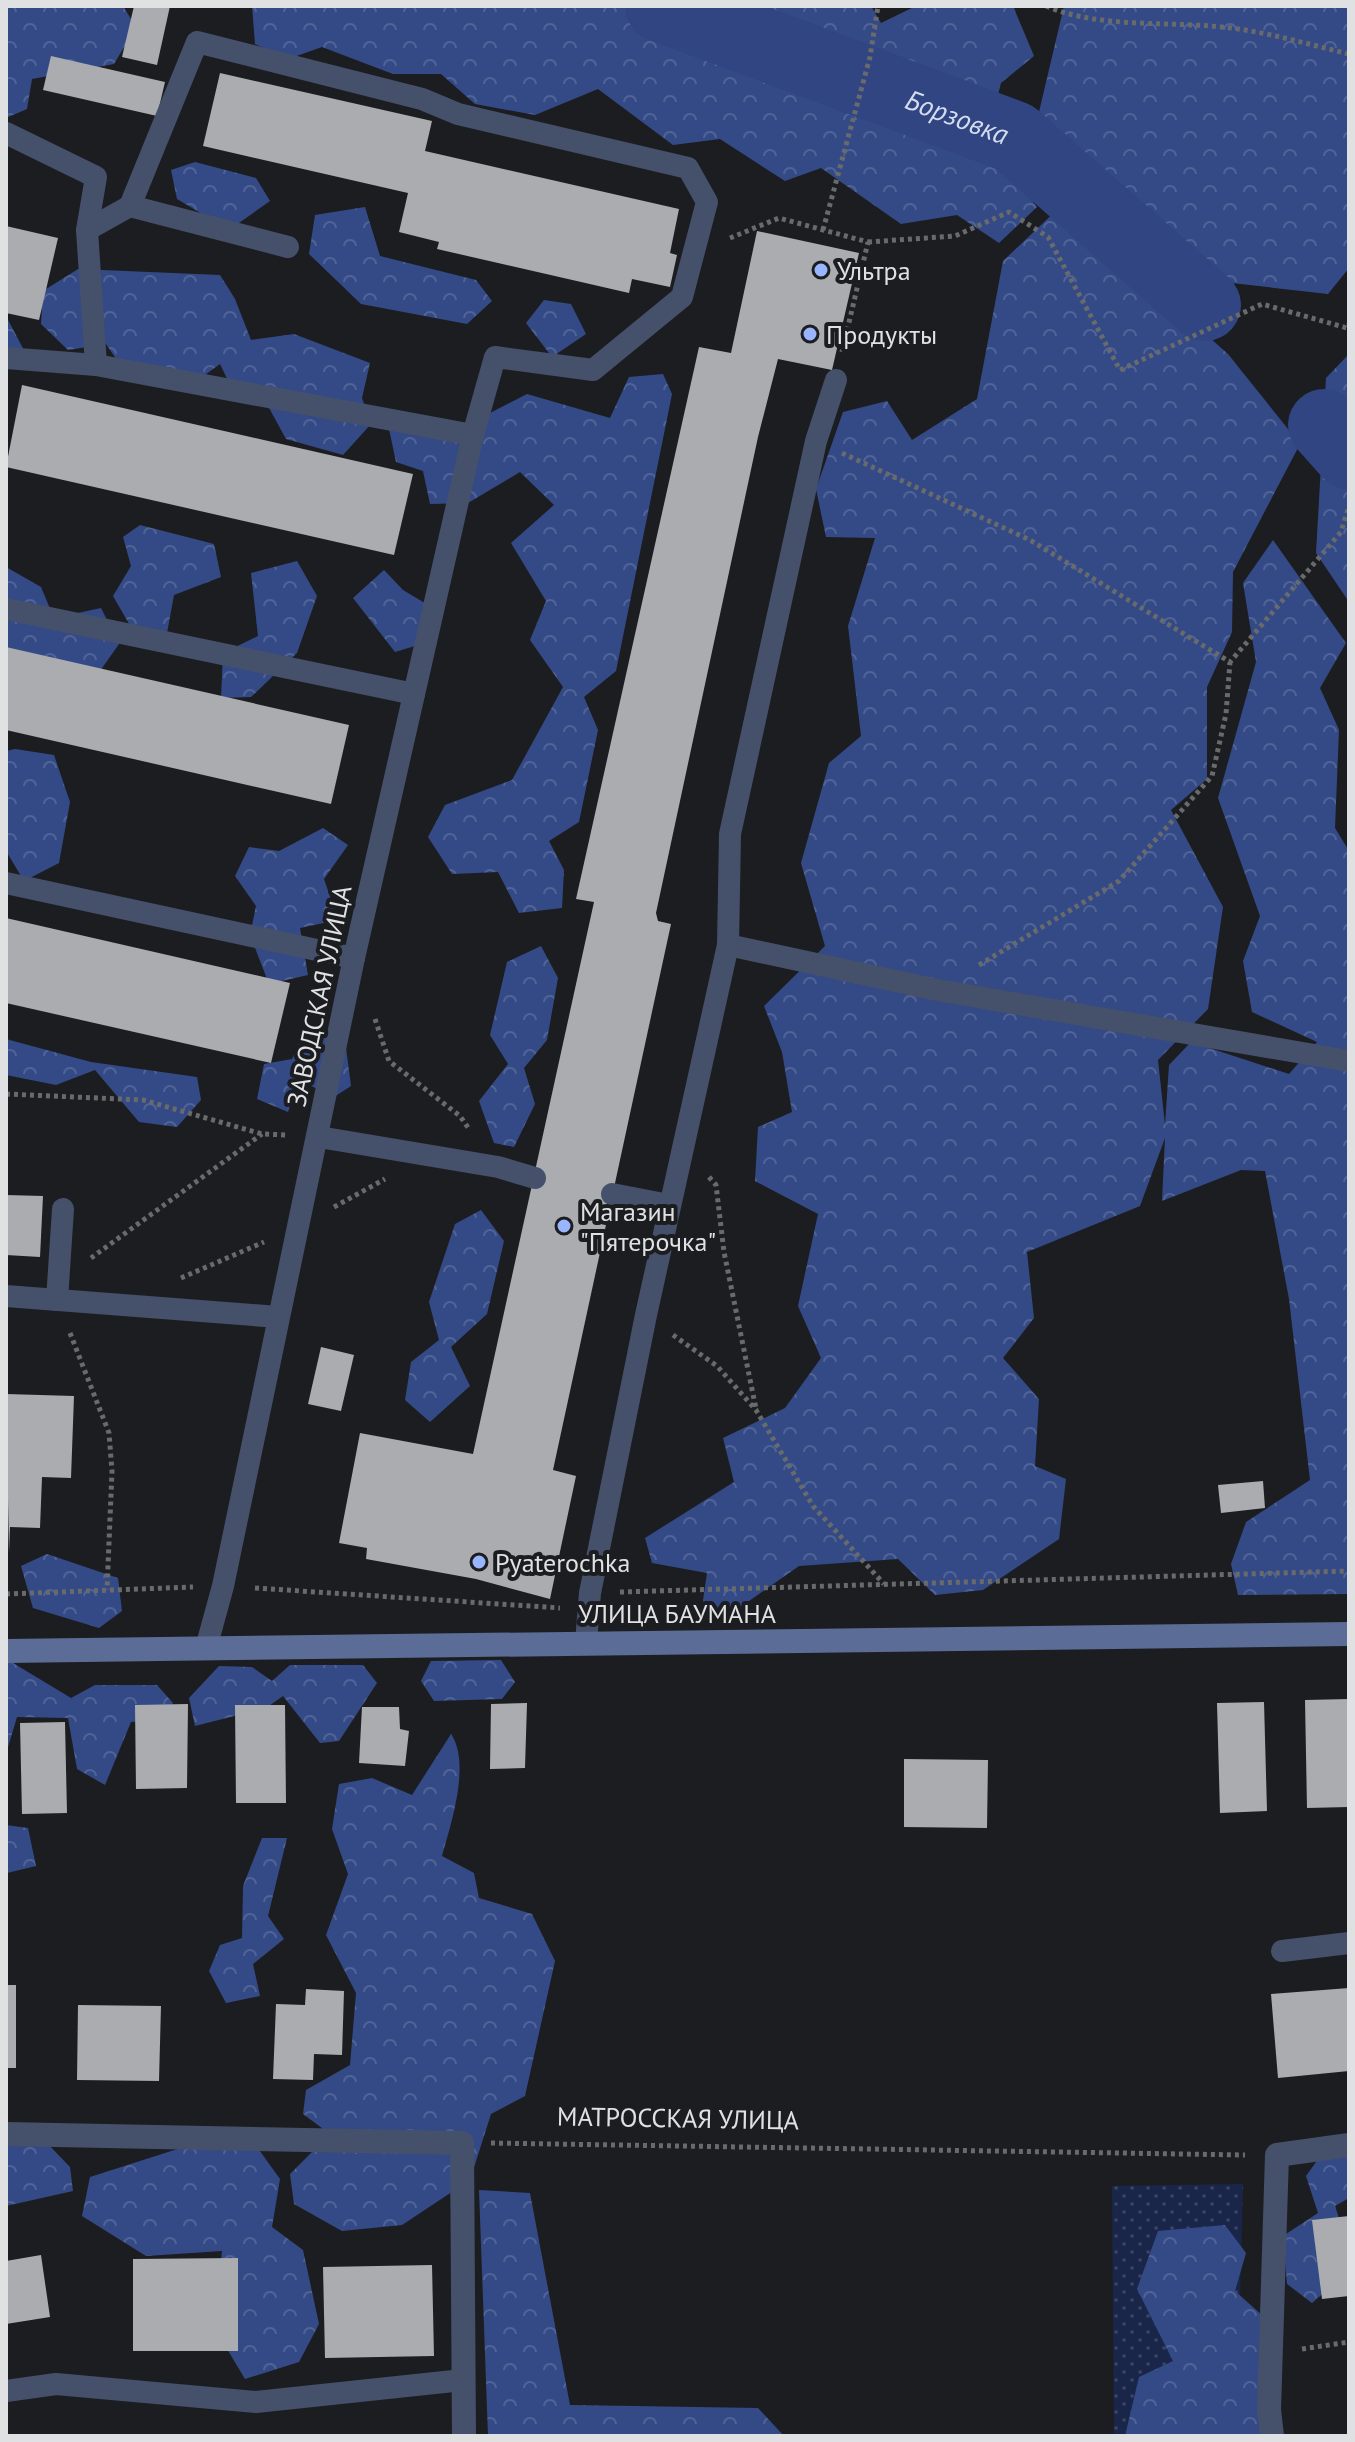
<svg xmlns="http://www.w3.org/2000/svg" width="1355" height="2442" font-family="'PT Sans',sans-serif">
	<defs>
		<pattern id="grass-dots" width="8" height="8" patternUnits="userSpaceOnUse" patternTransform="scale(2)"><rect width="8" height="8" fill="#192649"/><path d="M2 2h.1M6 6h.1" fill="none" stroke="#3a4563" stroke-width="1.8" stroke-linecap="round"/></pattern>
		<pattern id="forest-crowns" width="20" height="18" patternUnits="userSpaceOnUse" patternTransform="scale(2)"><rect width="20" height="18" fill="#344a86"/><path d="M2 6a3 3 0 1 1 6 0M12 15a3 3 0 1 1 6 0" fill="none" stroke="#516497"/></pattern>
	</defs>
	<rect width="100%" height="100%" fill="#1c1d20"/>
	<polygon fill="url(#grass-dots)" points="1243,2184 1237,2408 1241,2436 1114,2436 1112,2186"/>
	<g fill="url(#forest-crowns)">
		<polygon points="6,6 123,6 136,27 114,64 32,79 27,109 6,118"/>
		<polygon points="252,6 871,6 881,23 916,6 1013,6 1034,56 1001,83 986,141 1037,207 999,243 957,215 901,224 821,168 785,181 720,139 673,145 598,89 535,115 475,104 441,74 393,74 322,47 288,59 255,44"/>
		<polygon points="1064,6 1349,6 1349,268 1328,294 1214,281 1035,129"/>
		<polygon points="195,162 256,178 270,201 229,230 177,199 171,170"/>
		<polygon points="1061,206 1228,354 1300,444 1233,572 1232,632 1207,687 1207,779 1171,810 1223,907 1208,1009 1158,1060 1165,1125 1169,1065 1191,1042 1289,1074 1317,1042 1252,1012 1243,961 1260,916 1218,798 1256,662 1243,583 1273,540 1346,643 1320,688 1339,730 1335,828 1349,851 1349,1594 1238,1595 1231,1564 1246,1522 1310,1480 1289,1299 1265,1171 1241,1170 1162,1201 1165,1138 1140,1206 1027,1252 1034,1318 1003,1358 1039,1399 1035,1466 1066,1479 1059,1539 983,1590 935,1595 898,1559 799,1566 719,1622 702,1607 707,1573 652,1563 645,1538 734,1482 723,1438 785,1408 821,1358 798,1306 818,1214 755,1181 758,1127 792,1112 782,1052 764,1006 825,946 801,863 829,763 861,736 848,626 875,538 826,537 816,489 843,412 887,401 912,440 977,399 1003,261"/>
		<polygon points="365,207 380,256 476,280 492,301 467,324 361,304 309,254 315,215"/>
		<polygon points="78,269 220,275 235,299 251,340 294,334 370,363 362,398 371,424 343,455 286,439 268,406 234,393 220,364 194,383 123,369 106,344 68,350 41,324 43,291"/>
		<polygon points="544,300 571,304 586,334 552,357 526,323"/>
		<polygon points="6,316 27,356 6,369"/>
		<polygon points="1349,354 1349,602 1316,553 1326,378"/>
		<polygon points="663,374 672,394 616,671 584,697 598,730 579,822 549,841 564,870 562,908 519,913 498,872 452,874 428,837 445,805 512,780 563,687 530,640 546,601 511,543 554,505 520,472 468,503 430,504 423,471 396,462 389,429 425,420 473,450 488,414 527,394 610,418 629,377"/>
		<polygon points="140,525 214,544 221,577 174,595 167,633 139,641 113,596 131,566 123,537"/>
		<polygon points="297,561 317,596 297,653 251,697 221,698 223,653 258,636 251,573"/>
		<polygon points="6,567 41,587 54,618 101,608 119,644 100,671 6,651"/>
		<polygon points="384,570 403,590 443,614 428,642 395,652 353,598"/>
		<polygon points="15,749 54,755 70,802 59,863 24,881 6,851 6,751"/>
		<polygon points="323,828 348,845 324,879 338,920 300,928 308,975 269,984 250,935 256,906 235,876 249,847 279,851"/>
		<polygon points="541,946 558,978 547,1040 524,1068 535,1104 514,1147 494,1143 479,1101 508,1064 490,1035 507,962"/>
		<polygon points="304,1030 345,1040 351,1086 334,1097 299,1080 288,1112 257,1099 264,1064 292,1059"/>
		<polygon points="6,1039 91,1062 197,1077 201,1100 177,1127 139,1122 95,1070 56,1085 6,1075"/>
		<polygon points="481,1210 504,1241 487,1314 451,1347 470,1386 430,1422 405,1400 411,1362 439,1340 429,1302 455,1224"/>
		<polygon points="47,1554 118,1578 122,1611 99,1628 33,1608 21,1566"/>
		<polygon points="501,1660 515,1682 502,1699 434,1701 421,1681 431,1661"/>
		<polygon points="6,1663 13,1663 71,1698 95,1685 157,1685 173,1703 158,1720 131,1722 105,1785 77,1769 68,1718 17,1717 6,1754"/>
		<polygon points="290,1665 363,1665 377,1683 339,1741 320,1743 283,1696 266,1708 195,1726 189,1698 219,1666 252,1667 272,1681"/>
		<path d="M451,1734C471,1763 451,1824 442,1856L474,1873L479,1898L532,1914L555,1961L525,2096L491,2114L470,2180L402,2225L342,2231L294,2204L290,2174L330,2134L303,2114L306,2090L350,2065L356,1993L326,1935L348,1874L332,1829L339,1784L372,1778L412,1795Z"/>
		<polygon points="6,1825 28,1828 36,1866 7,1873 6,1882"/>
		<polygon points="262,1838 287,1838 268,1916 284,1939 253,1964 260,1996 226,2003 209,1971 220,1945 242,1938 243,1886"/>
		<polygon points="6,2141 45,2141 70,2167 73,2191 6,2206"/>
		<polygon points="190,2145 257,2147 280,2179 272,2227 303,2250 319,2324 299,2362 245,2379 214,2327 222,2251 146,2256 82,2216 90,2177"/>
		<polygon points="1349,2154 1349,2198 1335,2206 1349,2248 1349,2271 1312,2303 1287,2284 1283,2236 1318,2213 1306,2176 1321,2155"/>
		<polygon points="479,2190 530,2193 570,2405 758,2408 784,2436 488,2436"/>
		<polygon points="1225,2225 1246,2253 1235,2291 1264,2317 1261,2436 1125,2436 1139,2377 1173,2361 1137,2289 1158,2231"/>
	</g>
	<g fill="none" stroke-linecap="round" stroke-linejoin="round">
		<g stroke="#304581" stroke-width="72">
			<path id="s1" d="M661,6L1014,137L1205,305"/>
			<polyline points="1324,425 1349,453"/>
		</g>
	</g>
	<g fill="#aaacb0">
		<polygon points="134,6 170,6 157,65 122,57"/>
		<polygon points="51,56 165,82 157,116 43,90"/>
		<polygon points="220,73 432,121 425,151 679,209 670,253 677,255 670,287 632,279 629,293 437,249 439,242 399,232 408,193 203,146"/>
		<polygon points="6,226 58,238 39,320 6,313"/>
		<polygon points="757,231 859,253 832,370 778,359 758,437 656,913 658,921 671,924 553,1470 576,1476 550,1599 476,1579 366,1559 367,1548 339,1543 360,1433 473,1454 594,902 576,899 699,347 731,353"/>
		<polygon points="22,385 413,474 394,555 6,467"/>
		<polygon points="6,647 349,725 331,804 6,730"/>
		<polygon points="6,918 290,983 271,1063 6,1003"/>
		<polygon points="6,1195 43,1196 40,1257 6,1255"/>
		<polygon points="321,1347 354,1355 341,1411 308,1404"/>
		<polygon points="6,1394 74,1396 71,1478 42,1477 40,1528 10,1527 9,1553"/>
		<polygon points="1263,1481 1265,1508 1221,1513 1218,1485"/>
		<polygon points="1349,1699 1349,1807 1307,1808 1305,1700"/>
		<polygon points="1264,1702 1267,1811 1220,1813 1217,1703"/>
		<polygon points="527,1703 525,1768 490,1769 491,1704"/>
		<polygon points="188,1704 187,1788 136,1789 135,1705"/>
		<polygon points="235,1705 285,1705 286,1803 236,1803"/>
		<polygon points="362,1707 399,1707 400,1729 409,1731 405,1766 359,1763"/>
		<polygon points="65,1722 67,1813 22,1814 20,1723"/>
		<polygon points="904,1759 988,1760 987,1828 904,1827"/>
		<rect x="6" y="1985" width="10" height="83"/>
		<polygon points="1349,1988 1349,2071 1278,2078 1271,1994"/>
		<polygon points="306,1989 344,1991 342,2055 314,2054 313,2080 273,2079 276,2004 305,2005"/>
		<polygon points="78,2005 161,2006 159,2081 77,2080"/>
		<polygon points="1349,2216 1349,2296 1322,2299 1312,2220"/>
		<polygon points="41,2255 50,2317 6,2324 6,2261"/>
		<polygon points="238,2258 238,2351 133,2351 133,2259"/>
		<polygon points="432,2265 434,2356 325,2358 323,2267"/>
	</g>
	<g fill="none" stroke-linecap="round" stroke-linejoin="round">
		<g stroke="#696a6c" stroke-width="5" stroke-dasharray="4 4" stroke-linecap="butt">
			<path d="M1046,6C1095,27 1158,22 1210,26C1258,29 1303,43 1349,54"/>
			<polyline points="823,230 870,57 878,6"/>
			<polyline points="730,238 779,218 868,242 842,352"/>
			<polyline points="868,242 955,236 1009,212 1048,237 1120,370 1262,304 1347,328 1349,324"/>
			<polyline points="842,453 1030,540 1230,662 1341,532 1349,506"/>
			<polyline points="979,965 1119,881 1212,776 1226,714 1230,662"/>
			<polyline points="375,1019 389,1061 460,1116 469,1129"/>
			<polyline points="6,1094 143,1100 262,1134 288,1135"/>
			<polyline points="709,1177 716,1185 724,1252 756,1409"/>
			<polyline points="334,1207 385,1179"/>
			<polyline points="91,1258 262,1134"/>
			<polyline points="181,1278 264,1242"/>
			<polyline points="70,1333 109,1433 112,1471 107,1590"/>
			<polyline points="673,1335 717,1366 756,1410 813,1506 884,1584"/>
			<polyline points="255,1588 560,1608"/>
			<polyline points="620,1592 1349,1571"/>
			<polyline points="6,1594 193,1587"/>
			<polyline points="491,2143 1245,2155"/>
			<polyline points="1302,2349 1349,2342"/>
		</g>
		<g stroke="#45506b" stroke-width="22">
			<polyline points="6,133 96,177 87,230 130,206 288,247"/>
			<polyline points="130,206 197,42 422,99 458,114 688,168 707,202 682,297 593,370 495,357 473,435 354,958 223,1586 206,1648"/>
			<polyline points="87,230 96,365"/>
			<polyline points="6,358 96,365 473,435"/>
			<polyline points="6,609 414,694"/>
			<polyline points="6,883 354,958"/>
			<polyline points="728,945 937,990 1349,1061"/>
			<polyline points="319,1137 498,1167 535,1178"/>
			<polyline points="612,1194 669,1205"/>
			<polyline points="6,1296 278,1317"/>
			<polyline points="57,1300 63,1209"/>
			<polyline points="586,1642 590,1593 646,1315 728,945 730,834 816,441 836,380"/>
			<polyline points="1282,1951 1349,1943"/>
			<polyline points="6,2391 56,2384 256,2402 463,2380"/>
		</g>
		<g stroke="#45506b" stroke-width="24">
			<polyline points="6,2134 462,2143 464,2436"/>
			<polyline points="1272,2436 1269,2410 1277,2155 1349,2145"/>
		</g>
		<polyline stroke="#5b6c97" stroke-width="24" points="6,1651 1349,1634"/>
	</g>
	<g fill="#98b5fd" stroke="#1c1d20" stroke-width="3">
		<circle cx="821" cy="270" r="8"/>
		<circle cx="810" cy="334" r="8"/>
		<circle cx="564" cy="1226" r="8"/>
		<circle cx="479" cy="1562" r="8"/>
	</g>
	<g text-anchor="middle" dominant-baseline="central" stroke-width="8" stroke-linejoin="round" paint-order="stroke">
		<g font-size="26" fill="#e0e1e3" stroke="#1c1d20" text-anchor="start">
			<text x="837" y="270">Ультра</text>
			<text x="826" y="334">Продукты</text>
			<text x="580" y="1211">Магазин<tspan x="580" dy="30">"Пятерочка"</tspan></text>
			<text x="495" y="1562">Pyaterochka</text>
		</g>
		<g font-size="26" fill="#e0e1e3" stroke="#1c1d20">
			<text transform="translate(319 996) rotate(-78)">ЗАВОДСКАЯ УЛИЦА</text>
			<text x="677" y="1613">УЛИЦА БАУМАНА</text>
			<text transform="translate(678 2118) rotate(1)">МАТРОССКАЯ УЛИЦА</text>
		</g>
		<g font-size="28" font-style="italic" fill="#d4dcef" stroke="#1c1d20">
			<text stroke="none"><textPath href="#s1" startOffset="316">Борзовка</textPath></text>
		</g>
	</g>
	<rect width="1355" height="2442" fill="none" stroke="#e0e1e3" stroke-width="16"/>
</svg>
